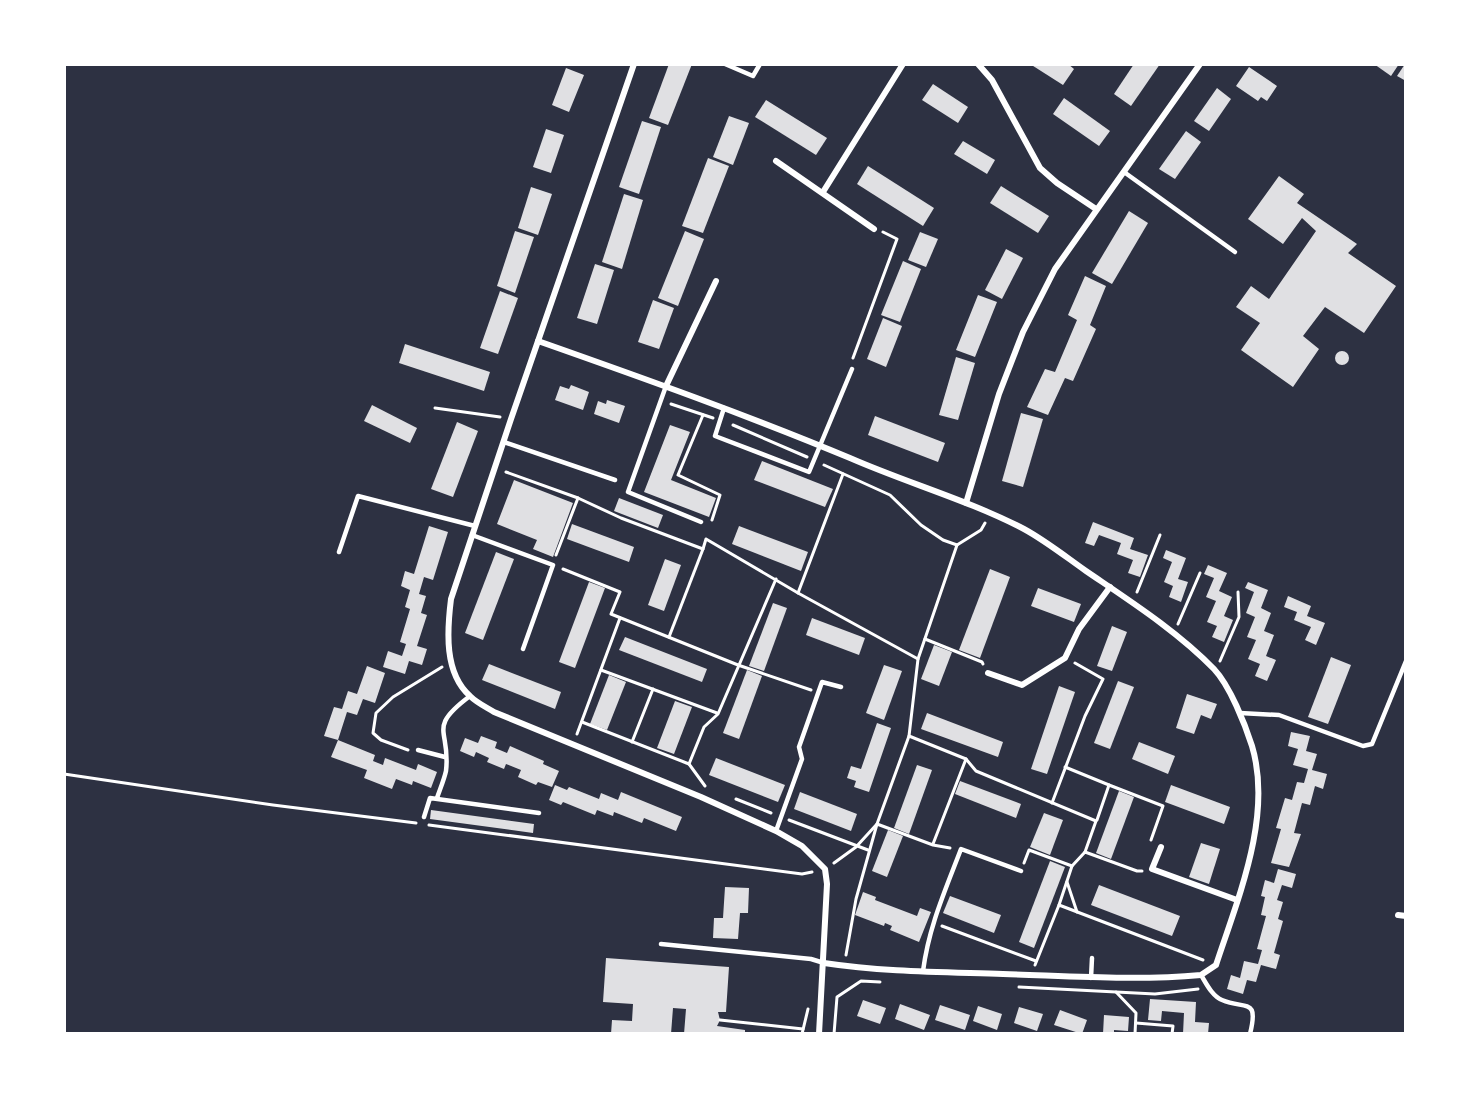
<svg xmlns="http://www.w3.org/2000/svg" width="1470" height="1098" font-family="Lato,sans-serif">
	<rect width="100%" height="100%" fill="#2d3142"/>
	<g fill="#e0e0e3">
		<polygon points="669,64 692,64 668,125 649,118"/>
		<polygon points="1030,64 1068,64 1074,69 1063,85"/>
		<polygon points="1134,64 1160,64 1131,106 1114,94"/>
		<polygon points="1374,64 1399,64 1391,76"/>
		<polygon points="1405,64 1406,64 1406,81 1397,76"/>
		<polygon points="1249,67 1277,86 1267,101 1261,97 1258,101 1236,86"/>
		<polygon points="566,68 584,75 569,112 552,105"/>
		<polygon points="933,84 968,107 958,123 922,100"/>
		<polygon points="1217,88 1231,99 1209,131 1194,121"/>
		<polygon points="1064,98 1110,131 1099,146 1053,114"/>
		<polygon points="766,100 827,138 816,155 755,117"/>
		<polygon points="729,116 749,123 733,165 713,157"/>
		<polygon points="642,121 661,127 639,194 619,187"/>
		<polygon points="546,129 564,135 551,173 533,167"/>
		<polygon points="1186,131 1201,142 1175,179 1159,169"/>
		<polygon points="963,141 995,160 987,174 954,154"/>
		<polygon points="708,158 729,166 703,233 682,226"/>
		<polygon points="868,166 934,208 923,226 857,184"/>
		<polygon points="1279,176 1304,194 1297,203 1357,244 1348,253 1396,286 1364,333 1325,307 1303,336 1319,349 1293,387 1241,350 1260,323 1236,307 1251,286 1269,299 1316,231 1302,218 1283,244 1248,219"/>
		<polygon points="1001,186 1049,216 1038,233 990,203"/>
		<polygon points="531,187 552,194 538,235 518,228"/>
		<polygon points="624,194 643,200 622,269 602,262"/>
		<polygon points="1129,211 1148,223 1112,284 1092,273"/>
		<polygon points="515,231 534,237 515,293 497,286"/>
		<polygon points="685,231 704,239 678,306 658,298"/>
		<polygon points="920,232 938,239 926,267 908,260"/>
		<polygon points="1006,249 1023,258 1002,299 985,290"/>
		<polygon points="903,261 921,269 900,322 881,315"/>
		<polygon points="595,264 614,270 597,324 577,318"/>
		<polygon points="1085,276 1106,286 1090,325 1096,329 1073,381 1065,378 1048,415 1027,407 1045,369 1055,372 1077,320 1068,315"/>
		<polygon points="500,291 518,298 498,354 480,348"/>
		<polygon points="978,295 997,302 975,357 956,350"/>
		<polygon points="653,300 674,308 659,349 638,342"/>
		<polygon points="883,318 902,326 886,367 867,359"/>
		<polygon points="405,344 490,372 484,391 399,363"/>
		<circle cx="1342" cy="358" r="7"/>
		<polygon points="956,357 975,363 958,420 939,415"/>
		<polygon points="571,385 589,392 583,410 555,400 560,386 569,389"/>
		<polygon points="607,400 625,406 619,423 594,414 598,401 606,404"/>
		<polygon points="372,405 417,428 410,443 364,421"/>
		<polygon points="1021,413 1043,419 1023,487 1002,481"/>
		<polygon points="875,416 945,443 938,462 868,435"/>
		<polygon points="457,422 478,431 453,497 431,489"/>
		<polygon points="670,425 690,432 671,480 716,498 709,517 644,492"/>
		<polygon points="762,461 833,489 825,507 754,480"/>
		<polygon points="514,480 573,503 553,557 533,549 537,540 497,524"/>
		<polygon points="619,498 663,515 658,528 614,511"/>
		<polygon points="1093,522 1134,538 1130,549 1148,555 1140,577 1128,573 1133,560 1117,554 1121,543 1099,535 1094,546 1085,543"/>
		<polygon points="572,524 634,547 629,562 567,539"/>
		<polygon points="429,526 448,532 433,580 424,577 419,594 426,596 421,613 427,615 417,646 427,649 422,665 409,661 405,674 383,667 388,651 402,656 406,644 400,642 410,609 405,607 410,590 401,586 405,571 414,574"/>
		<polygon points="739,526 808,552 801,571 732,544"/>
		<polygon points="1166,550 1186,558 1178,579 1188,582 1181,602 1169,597 1173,586 1164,582 1172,562 1163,558"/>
		<polygon points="496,552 514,559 483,640 465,633"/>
		<polygon points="665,559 681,565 664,611 648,605"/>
		<polygon points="1208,565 1227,573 1219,591 1232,597 1224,616 1233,620 1224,642 1212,637 1217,626 1207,622 1216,601 1206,597 1214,578 1204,574"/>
		<polygon points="990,569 1010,577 980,658 959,650"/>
		<polygon points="589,582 605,588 575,668 559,662"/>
		<polygon points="1248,582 1268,590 1261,608 1271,613 1264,631 1274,635 1266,656 1276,660 1267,681 1255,676 1260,664 1248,659 1256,640 1247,637 1255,617 1246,613 1254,592 1245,588"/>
		<polygon points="1038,588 1081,604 1074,622 1031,606"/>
		<polygon points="1288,596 1311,606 1307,616 1325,623 1316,645 1305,640 1311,627 1294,620 1297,612 1284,607"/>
		<polygon points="773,603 787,608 764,671 749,666"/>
		<polygon points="812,618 865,638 859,655 806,635"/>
		<polygon points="1112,626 1127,632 1112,671 1097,666"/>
		<polygon points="625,637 707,669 702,682 619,650"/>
		<polygon points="934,645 952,652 939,686 921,679"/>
		<polygon points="1331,657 1351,665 1328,724 1308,717"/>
		<polygon points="489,664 561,692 555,709 482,680"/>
		<polygon points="884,665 902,671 884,720 866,713"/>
		<polygon points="367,666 385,673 375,703 363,699 357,715 347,712 338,740 324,736 334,707 342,709 348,691 357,694"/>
		<polygon points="747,670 762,676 739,739 723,733"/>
		<polygon points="609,675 626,682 607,730 590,724"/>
		<polygon points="1118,681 1134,687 1110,749 1094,743"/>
		<polygon points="1059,686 1075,692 1047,774 1031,769"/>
		<polygon points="1187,694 1217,704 1211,719 1201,715 1194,734 1176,728"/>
		<polygon points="675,701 692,707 674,754 657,748"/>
		<polygon points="927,713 1003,742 998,757 921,729"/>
		<polygon points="877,723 891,728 869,792 854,787 856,781 847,778 851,766 861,769"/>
		<polygon points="1291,732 1310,736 1306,751 1317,754 1312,770 1327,774 1323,789 1315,786 1310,805 1302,803 1294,833 1301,834 1289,867 1271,863 1281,829 1276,828 1285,798 1292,800 1297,782 1304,783 1308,769 1293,765 1298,749 1288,746"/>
		<polygon points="481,736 497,742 495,748 507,753 510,746 544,761 543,764 559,771 552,787 538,782 536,785 518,777 521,770 506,764 504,769 487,762 489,758 476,752 474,757 460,751 465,738 478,743"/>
		<polygon points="338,740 375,755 373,761 383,765 385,758 416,770 418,764 437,772 431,788 413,781 412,785 396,779 392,789 364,778 367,770 331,757"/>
		<polygon points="1139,742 1175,756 1168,774 1132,759"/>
		<polygon points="716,758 785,785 778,802 709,775"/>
		<polygon points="917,765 932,770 909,834 894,828"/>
		<polygon points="960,781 1021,804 1016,818 955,794"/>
		<polygon points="555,785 567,790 569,787 599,799 601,793 618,800 621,792 682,817 676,831 644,818 642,823 614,812 613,816 597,810 595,815 563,802 561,805 549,800"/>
		<polygon points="1171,785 1230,807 1224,824 1165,802"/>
		<polygon points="1119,791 1134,797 1111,859 1096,853"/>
		<polygon points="800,792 857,814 851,831 794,809"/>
		<polygon points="431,810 534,824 533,833 430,819"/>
		<polygon points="1044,813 1063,820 1050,855 1030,847"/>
		<polygon points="888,830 903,836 887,877 872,871"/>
		<polygon points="1201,843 1220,849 1209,884 1189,877"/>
		<polygon points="1050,861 1065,867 1034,948 1019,942"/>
		<polygon points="1278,869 1296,874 1292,888 1282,885 1277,900 1283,902 1278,919 1283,921 1274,953 1280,955 1276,969 1261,965 1256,982 1247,980 1243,994 1227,989 1231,975 1240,978 1244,961 1258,964 1262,950 1257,949 1266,916 1261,915 1265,897 1261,896 1265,880 1274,883"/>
		<polygon points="1099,885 1180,916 1172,936 1091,905"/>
		<polygon points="725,887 749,888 748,913 740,913 738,939 713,938 714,918 723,918"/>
		<polygon points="863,892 876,897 875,900 917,916 920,908 931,912 919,942 890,930 892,926 885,923 884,926 855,915"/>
		<polygon points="950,896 1001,915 994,933 943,913"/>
		<polygon points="606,958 729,967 726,1012 718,1012 720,1020 717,1026 745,1030 745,1034 684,1034 686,1009 673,1008 671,1034 611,1034 612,1020 632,1021 633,1004 603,1002"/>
		<polygon points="1150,999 1196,1002 1195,1022 1209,1023 1208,1034 1183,1034 1184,1013 1162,1011 1161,1021 1148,1020"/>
		<polygon points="863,1000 886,1008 880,1024 857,1016"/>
		<polygon points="900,1004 930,1015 924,1030 895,1019"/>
		<polygon points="940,1005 970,1015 965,1030 935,1020"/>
		<polygon points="978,1006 1002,1014 997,1030 973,1021"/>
		<polygon points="1019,1007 1043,1014 1037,1031 1014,1023"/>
		<polygon points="1060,1010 1087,1020 1082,1034 1054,1025"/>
		<polygon points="1104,1015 1129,1017 1128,1031 1114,1030 1114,1034 1103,1034"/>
	</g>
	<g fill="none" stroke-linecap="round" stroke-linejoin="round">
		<g stroke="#fff" stroke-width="3">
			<polyline points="853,358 897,239 883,232"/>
			<polyline points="671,404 713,418"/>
			<polyline points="435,408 500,417"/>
			<polyline points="703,415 678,475 720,495 712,520"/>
			<polyline points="733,425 807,457"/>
			<polyline points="824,465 890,495 921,525 943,540 957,545"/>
			<polyline points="506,472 578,498 621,518 703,549 706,539 798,593"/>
			<polyline points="843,474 798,593 918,659"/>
			<polyline points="556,555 578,498"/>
			<polyline points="563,569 620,592 611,614 738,665 811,690"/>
			<polyline points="1137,592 1160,535"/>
			<polyline points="1178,624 1200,573"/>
			<polyline points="669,637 703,549"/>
			<polyline points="925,639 982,662 983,664"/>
			<polyline points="1220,661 1239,617 1238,592"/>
			<polyline points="601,670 717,713"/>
			<polyline points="582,722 689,764"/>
			<polyline points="577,734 620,618"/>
			<polyline points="909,736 966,759 976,771 1096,821 1085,852"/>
			<polyline points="632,742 653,689"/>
			<polyline points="408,750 381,740 373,733 376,713 393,697 442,667"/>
			<polyline points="1065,767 1109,785 1097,820"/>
			<polyline points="64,774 273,805 416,823"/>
			<polyline points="1109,785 1163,806 1151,840"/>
			<polyline points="705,786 689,764 704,727 718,714 776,579"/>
			<polyline points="736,799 771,813"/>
			<polyline points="1052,803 1085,716 1103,679 1075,663"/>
			<polyline points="789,820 868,850"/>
			<polyline points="429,825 802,874 812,872"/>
			<polyline points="933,844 966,759"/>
			<polyline points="834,863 856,847 877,824 909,736 918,659 957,545 981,530 985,523"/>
			<polyline points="1024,863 1029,850 1072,866 1059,905"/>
			<polyline points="1072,866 1085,852 1137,871 1142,871"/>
			<polyline points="1067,882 1077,912"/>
			<polyline points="942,926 1036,961"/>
			<polyline points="846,955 856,899 877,824 933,845 950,848"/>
			<polyline points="1035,965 1059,905 1203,960"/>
			<polyline points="1019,987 1155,994 1198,989"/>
			<polyline points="1116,992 1136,1013 1135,1034"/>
			<polyline points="720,1020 803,1029"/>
			<polyline points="1136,1023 1173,1026 1172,1034"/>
			<polyline points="802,1034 808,1009"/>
			<polyline points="834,1034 837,997 861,981 880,982"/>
		</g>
		<g stroke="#fff" stroke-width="4.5">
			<polyline points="725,64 753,76 760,64"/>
			<polyline points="1124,172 1235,252"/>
			<polyline points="666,386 628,492 701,522"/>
			<polyline points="724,408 715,436 809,472 852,369"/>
			<polyline points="504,442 615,480"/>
			<polyline points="472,535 553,565 523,649"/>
			<polyline points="339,552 358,496 475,526"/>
			<polyline points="1240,713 1279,715 1363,746 1372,744 1406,661"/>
			<polyline points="418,750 445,757"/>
			<path d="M437,798C440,789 444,780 446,771C451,729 426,729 470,696"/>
			<polyline points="424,817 430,798 539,813"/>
			<polyline points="776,831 802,759 799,747 822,682 841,687"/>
			<polyline points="661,944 811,959 824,963"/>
			<path d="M923,971C929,926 945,891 961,849L1021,871"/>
			<path d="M1201,975C1206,983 1212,996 1222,1000C1246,1010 1259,997 1250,1034"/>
			<polyline points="1091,978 1092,958"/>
		</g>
		<g stroke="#fff" stroke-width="6">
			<path d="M634,64L511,419L451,599C447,631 444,673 470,696C477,703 486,707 494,712L701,797L776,831L802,846L825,869L827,884L819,1034"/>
			<polyline points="978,64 992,80 1040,168 1057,183 1096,209"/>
			<polyline points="776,161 874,229"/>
			<polyline points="823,192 903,64"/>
			<path d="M538,341C643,378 747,415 850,458C907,483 968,500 1024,529C1046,541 1066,557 1086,571C1130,601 1177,631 1214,669C1230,686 1245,724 1252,746C1273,816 1238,898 1216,965L1201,975C1135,981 1069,976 1003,974C944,972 883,972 824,963"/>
			<polyline points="666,386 716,281"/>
			<polyline points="966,503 999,394 1023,332 1055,269 1200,64"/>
			<polyline points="988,673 1022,685 1065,658 1079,629 1110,587"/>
			<polyline points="1161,847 1152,869 1237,900"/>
			<polyline points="1398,915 1406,916"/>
		</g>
	</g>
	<rect width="1470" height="1098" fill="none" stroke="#ffffff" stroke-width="132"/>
</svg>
